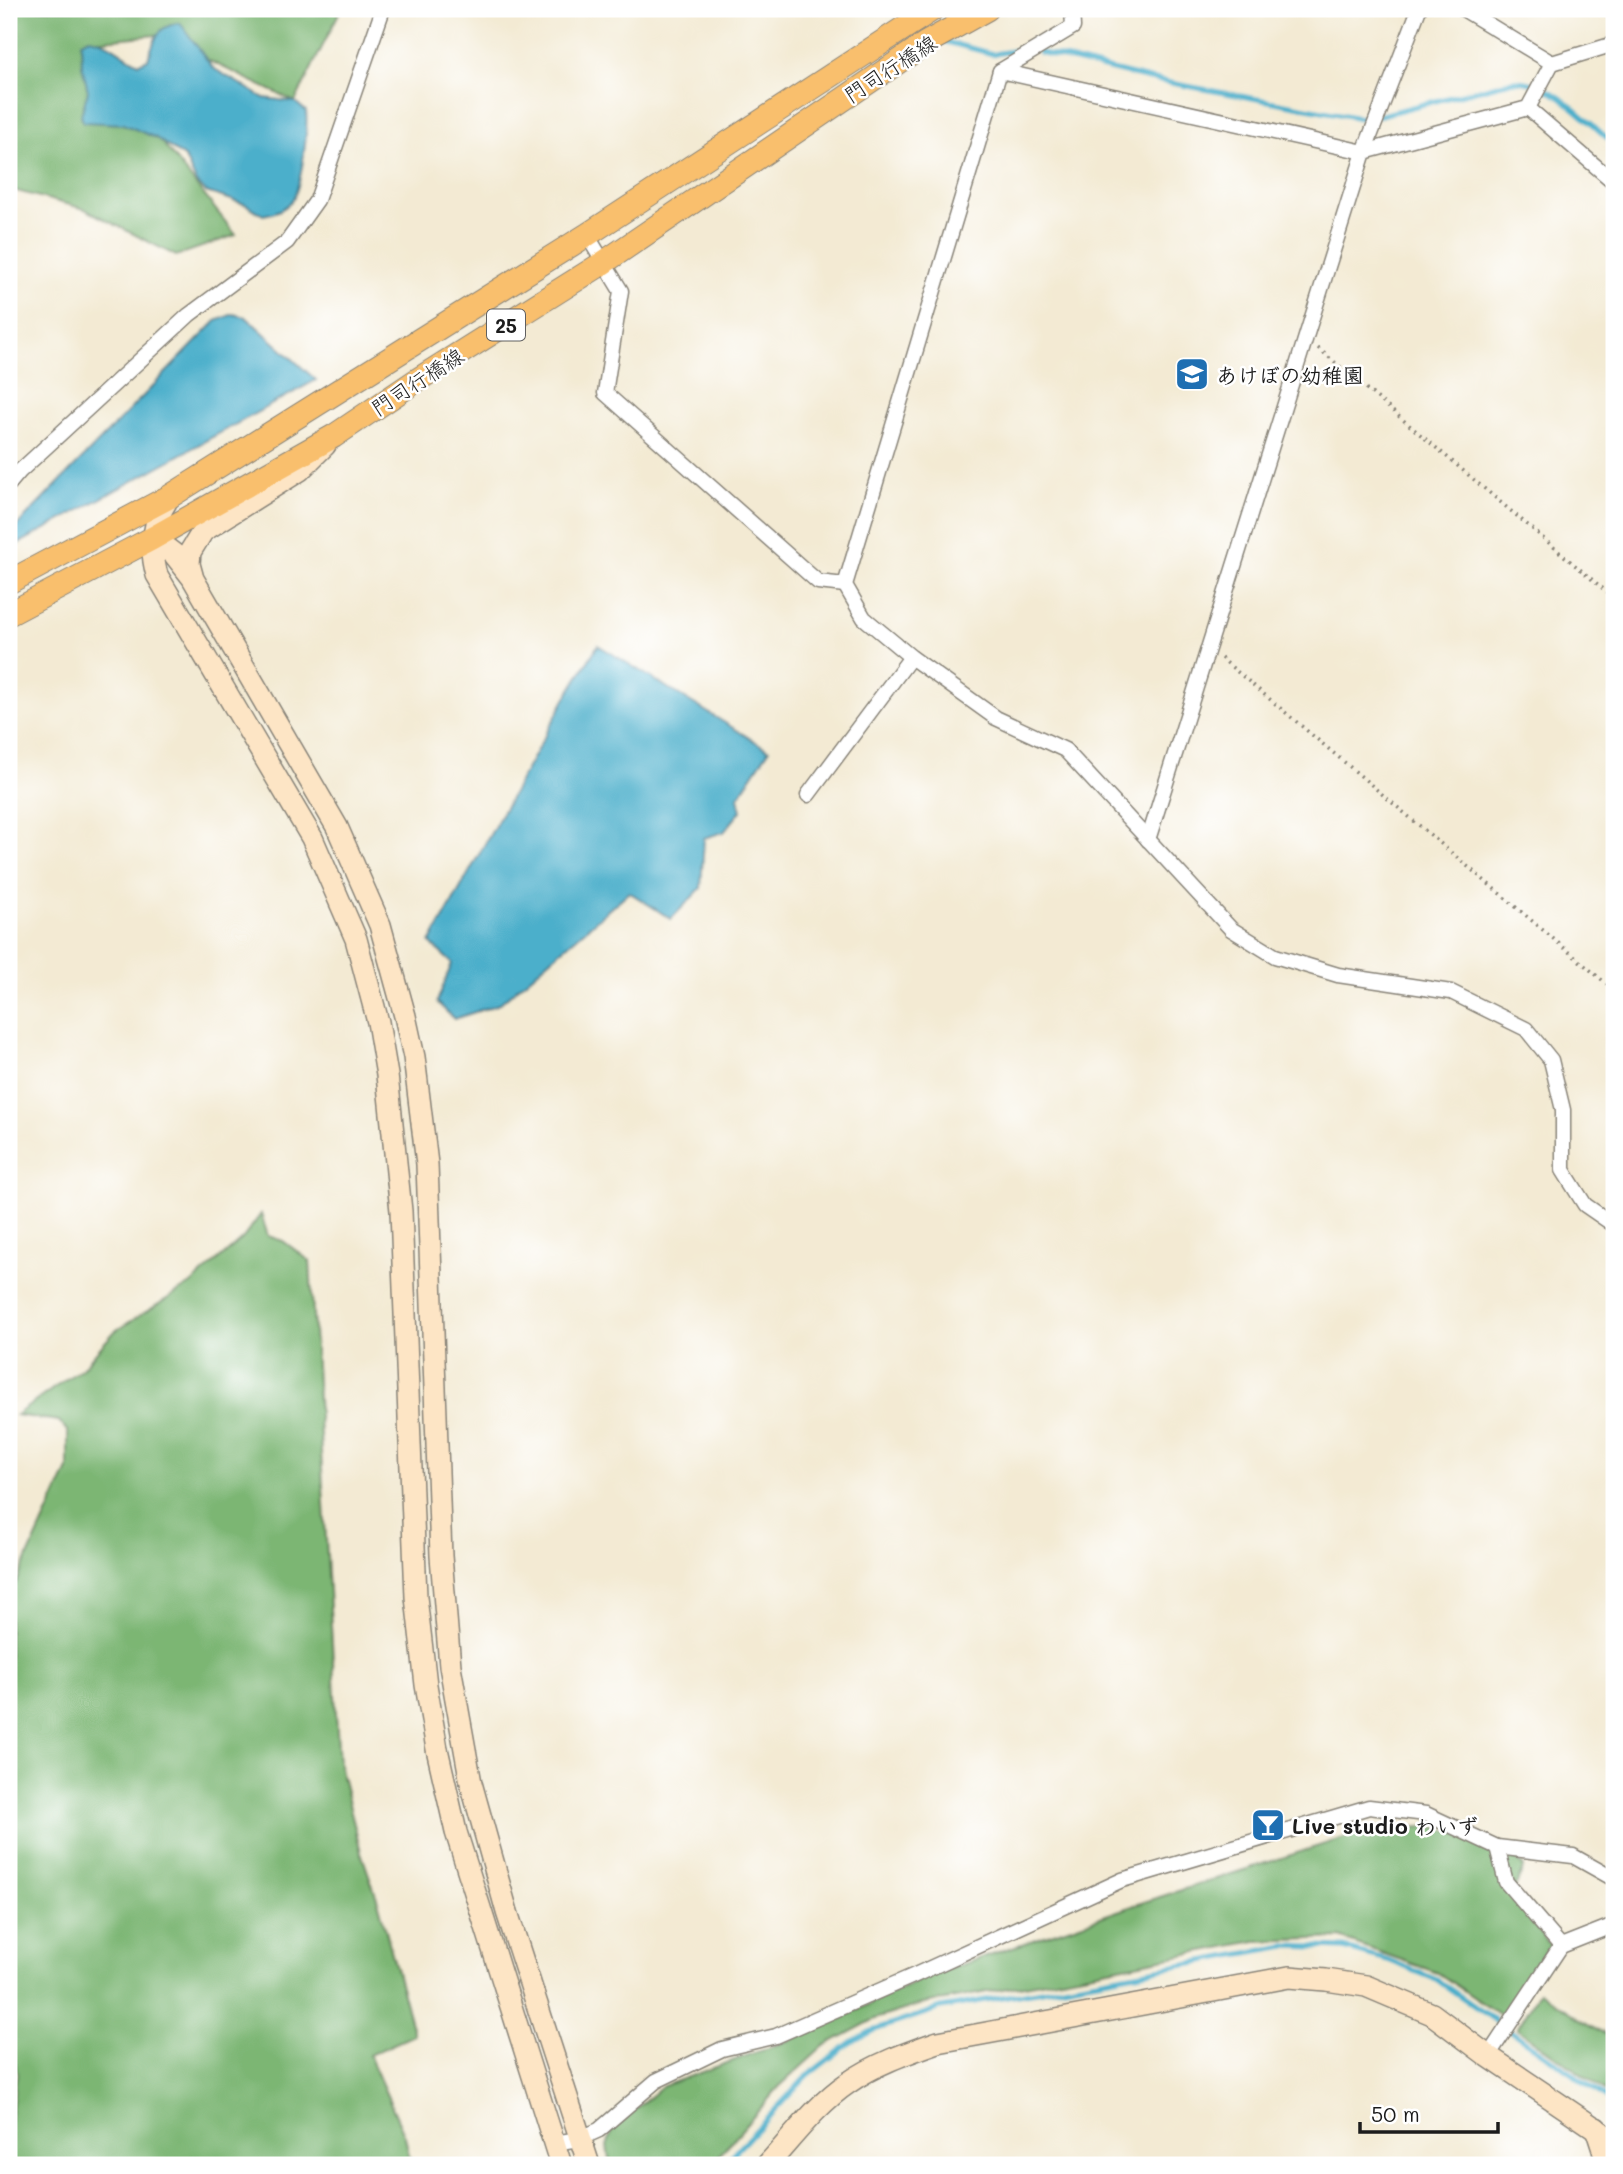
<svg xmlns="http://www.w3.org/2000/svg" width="1623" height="2174" font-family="Mali,'Klee One',sans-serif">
	<rect width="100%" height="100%" fill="#fff"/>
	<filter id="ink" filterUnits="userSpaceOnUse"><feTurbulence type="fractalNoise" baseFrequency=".0143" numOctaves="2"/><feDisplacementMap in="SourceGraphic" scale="14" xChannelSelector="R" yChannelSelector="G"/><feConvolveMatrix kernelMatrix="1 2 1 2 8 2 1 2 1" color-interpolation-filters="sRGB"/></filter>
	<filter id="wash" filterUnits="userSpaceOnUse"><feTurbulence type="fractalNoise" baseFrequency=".00686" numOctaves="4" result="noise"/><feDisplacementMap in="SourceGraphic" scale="28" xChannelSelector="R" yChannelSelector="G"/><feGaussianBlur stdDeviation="1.57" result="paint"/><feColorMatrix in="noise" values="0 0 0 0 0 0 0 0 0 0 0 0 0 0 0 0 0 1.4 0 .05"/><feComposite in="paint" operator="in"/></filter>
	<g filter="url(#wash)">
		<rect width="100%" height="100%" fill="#f3ead3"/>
		<g fill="#7cb673" stroke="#4c6948" stroke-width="2">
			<polygon points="9,9 341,9 295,102 156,35 82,42 236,235 176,256 85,209 9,189"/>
			<polygon points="261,1214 268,1236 283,1241 310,1261 339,1764 361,1852 378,1901 414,2035 369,2055 405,2136 411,2165 9,2165 9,2128 17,2074 9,2026 9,1598 68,1469 68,1432 59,1421 16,1415 82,1368 115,1331 191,1284 243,1238"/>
			<polygon points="1429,1826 1502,1844 1524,1867 1511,1896 1550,1945 1504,2018 1438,1973 1340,1938 1256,1941 919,2005 875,2019 824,2046 779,2087 711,2165 610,2165 607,2146 613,2129 661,2087 809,2033 928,1976 1144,1902 1356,1834"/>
			<polygon points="1539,1992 1614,2040 1614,2097 1517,2029"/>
		</g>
		<g fill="#4cafcb" stroke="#346674" stroke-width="2">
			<path d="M180,23L213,68L264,98L295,102L306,111C308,128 302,186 292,200C285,210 274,213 263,215L245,204L206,192L197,184L185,158L156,138L123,124L83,122L81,115L88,91L82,65L81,42L89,38C110,40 121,55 139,63L148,59C155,39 156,26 180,23Z"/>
			<polygon points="233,314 246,317 316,380 9,549 9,534 216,321"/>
			<polygon points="598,645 769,750 738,797 741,811 724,832 704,838 701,888 671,919 629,892 499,1004 454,1019 437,1002 452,963 430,943 568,694"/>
		</g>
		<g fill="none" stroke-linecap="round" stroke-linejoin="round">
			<g stroke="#4cafcb" stroke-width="5">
				<polyline points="943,41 993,54 1026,49"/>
				<path d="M1039,52L1149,79L1366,119L1513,81C1552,79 1586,121 1614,144"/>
				<polyline points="723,2165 808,2075 851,2042 872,2031 941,2008 1286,1946 1344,1948 1388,1960 1437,1980 1614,2103"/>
			</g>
		</g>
	</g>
	<g filter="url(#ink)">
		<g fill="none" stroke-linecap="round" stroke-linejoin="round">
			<g stroke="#888378" stroke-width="17">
				<g id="street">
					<polyline points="1072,9 1073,27 1000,71 845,585 864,618 911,657 996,718 1065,750 1231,929 1275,956 1338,975 1451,992 1526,1029 1551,1060 1563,1110 1563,1170 1585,1205 1614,1225"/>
					<polyline points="1463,9 1552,63"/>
					<polyline points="1000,71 1364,152 1528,108 1552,63 1614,44"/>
					<polyline points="1528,108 1614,182"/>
					<polyline points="587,235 621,291 605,393 818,582 845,585"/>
					<polyline points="9,484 20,471 189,315 287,242 317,200 383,9"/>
					<polyline points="808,795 911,657"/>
					<polyline points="1148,840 1364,152 1419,9"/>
					<polyline points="1497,1847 1506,1882 1561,1946"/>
					<polyline points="1488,2056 1561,1946 1614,1925"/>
					<polyline points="554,2143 579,2139 599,2130 656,2081 722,2049 776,2036 913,1976 1122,1880 1369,1807 1426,1814 1497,1847 1573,1856 1614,1879"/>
				</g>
			</g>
			<g stroke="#888378" stroke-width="24">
				<g id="secondary">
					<path d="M169,497C153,521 149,547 157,575L312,838L356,939L378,1022L387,1075L401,1211L416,1597L426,1685L437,1749L456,1832L561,2165"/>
					<polyline points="153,538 174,554 192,577 337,827 380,925 405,1016 414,1057 427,1164 441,1556 450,1666 471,1783 507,1912 589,2165"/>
					<polyline points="192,575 189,564 190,552 203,531 300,470 325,445"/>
					<polyline points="1596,2128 1608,2165"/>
					<path d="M767,2165C792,2138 817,2104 848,2083C875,2064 907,2053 938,2042L1289,1977L1326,1980L1366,1986L1432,2014L1488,2056L1614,2141"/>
				</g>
			</g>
			<g stroke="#888378" stroke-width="25">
				<g id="primary">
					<polyline points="9,582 169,497 587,235 933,9"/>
					<polyline points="9,614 153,538 334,436 414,382 603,263 926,43 987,9"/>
				</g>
			</g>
			<g stroke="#888378" stroke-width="3.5" stroke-dasharray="2 5" stroke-linecap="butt">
				<polyline points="1318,348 1614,598"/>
				<polyline points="1221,658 1614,990"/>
			</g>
			<use href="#street" stroke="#fff" stroke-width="14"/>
			<use href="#secondary" stroke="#fde5c5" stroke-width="21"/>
			<use href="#primary" stroke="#f9bf6d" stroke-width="23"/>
		</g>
	</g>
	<defs>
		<g id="school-square" transform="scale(1.75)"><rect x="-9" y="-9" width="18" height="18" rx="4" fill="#1f6fb2" stroke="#fff"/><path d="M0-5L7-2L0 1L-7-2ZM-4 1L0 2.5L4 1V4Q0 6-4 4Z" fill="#fff"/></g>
		<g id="bar-square" transform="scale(1.75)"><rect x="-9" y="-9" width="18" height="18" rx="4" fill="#1f6fb2" stroke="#fff"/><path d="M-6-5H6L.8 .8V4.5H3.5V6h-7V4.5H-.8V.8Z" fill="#fff"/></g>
	</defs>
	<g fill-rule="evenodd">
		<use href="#school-square" x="1192" y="374"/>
		<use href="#bar-square" x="1268" y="1825"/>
	</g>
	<g text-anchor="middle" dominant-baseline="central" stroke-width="5" stroke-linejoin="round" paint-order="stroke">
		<rect fill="#fff" stroke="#606060" stroke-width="2" x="487" y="309.5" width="38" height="31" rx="5"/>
		<g font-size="19" font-weight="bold" fill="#1c1c1c">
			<text x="506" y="325">25</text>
		</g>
		<g font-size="21" fill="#1c1c1c" stroke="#fff">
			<text transform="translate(890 68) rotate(-33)">門司行橋線</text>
			<text transform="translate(417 381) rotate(-33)">門司行橋線</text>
		</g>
		<g font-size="21" font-weight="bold" fill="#1c1c1c" stroke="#fff" text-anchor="start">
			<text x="1216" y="374">あけぼの幼稚園</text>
			<text x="1292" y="1825">Live studio わいず</text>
		</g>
	</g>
	<rect width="1623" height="2174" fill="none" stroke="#fff" stroke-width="35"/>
	<path d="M1360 2122v10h138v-10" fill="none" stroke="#1c1c1c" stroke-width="3.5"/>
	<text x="1371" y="2122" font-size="21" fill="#1c1c1c" stroke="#ffffff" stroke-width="5" paint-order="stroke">50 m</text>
</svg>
